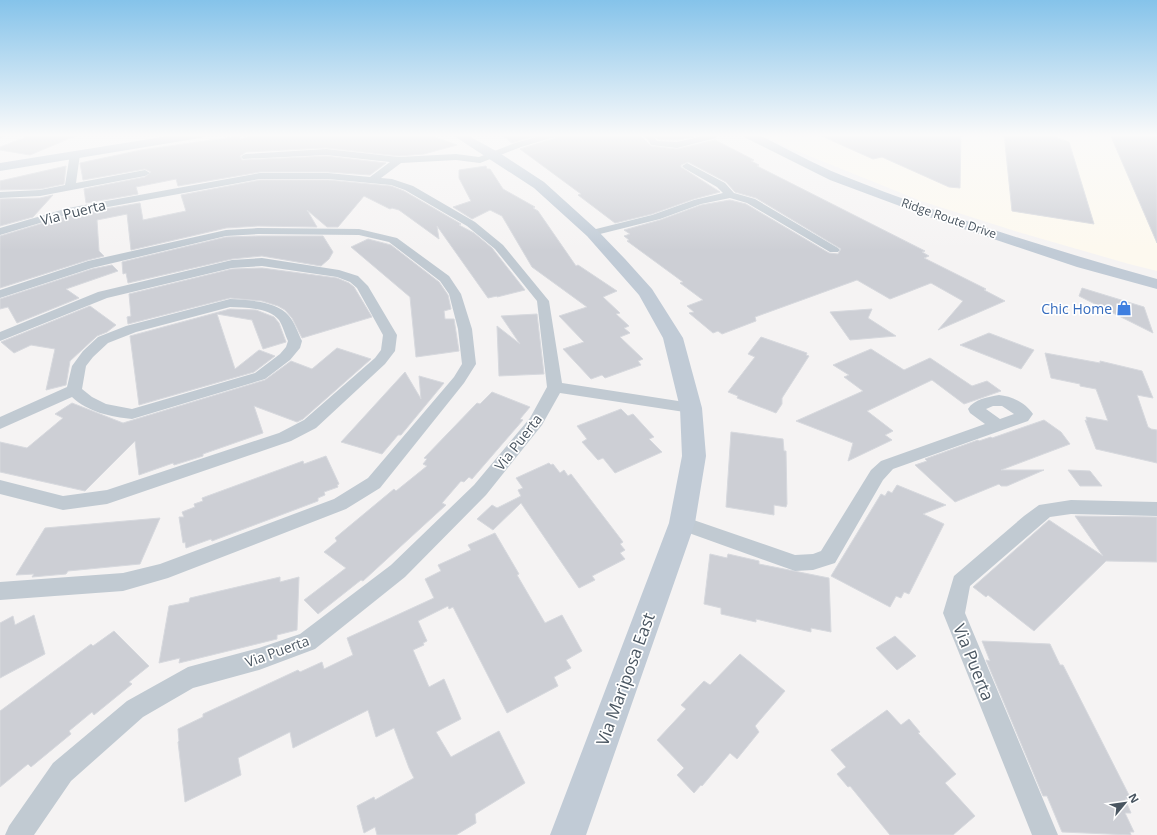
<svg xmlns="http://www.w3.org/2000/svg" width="1157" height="835" font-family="'Open Sans',sans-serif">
	<rect width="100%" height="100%" fill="#f5f3f3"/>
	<polygon fill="#fdf9ef" points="761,134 1157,134 1157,271 1129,264 1018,232 921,201 787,147"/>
	<g fill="#cdcfd5" stroke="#d7d9de">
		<polygon points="34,134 80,134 30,155 0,150 0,147"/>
		<polygon points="260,134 427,134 457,145 424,154 399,156 326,148 246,152 240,156 242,160 326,156 386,163 370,175 328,172 260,172 178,186 176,179 136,187 138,194 86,203 84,189 145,177 151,172 145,169 83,180 80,163 141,150 240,136 240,139"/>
		<polygon points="500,134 543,134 512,143"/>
		<polygon points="560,134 639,134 651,146 677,149 715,140 754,160 751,161 759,165 757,166 925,251 922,252 929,256 924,258 986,289 984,290 1005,301 938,330 963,301 931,283 890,299 857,280 755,317 756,321 722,334 718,331 713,333 689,313 694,312 687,306 703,300 680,283 683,282 627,241 629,240 624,236 630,234 624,230 660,220 701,205 730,200 746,204 829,253 838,254 841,249 756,198 735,192 726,182 688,162 681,165 681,167 720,192 694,199 652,214 615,223 578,195 581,194 520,149 558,137"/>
		<polygon points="651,134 688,134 694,137 677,140 658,140"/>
		<polygon points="817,134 961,134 960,188 949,187 882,157 873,159"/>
		<polygon points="1004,134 1046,134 1069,142 1094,224 1012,211"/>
		<polygon points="1110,134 1157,134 1157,243"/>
		<polygon points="66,166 64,184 40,189 0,190 0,181"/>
		<polygon points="486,166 487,169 490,169 503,189 535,207 533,208 538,211 576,266 578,265 617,291 603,297 620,313 616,314 629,326 624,328 630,333 620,337 643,359 638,361 641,365 605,378 602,375 591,379 563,349 584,342 559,316 587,307 532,267 502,216 490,210 472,219 453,207 471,201 459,178 459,170"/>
		<polygon points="260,180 328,180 391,186 404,191 461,224 459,225 474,233 492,248 525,290 497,297 497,296 488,298 437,226 439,239 399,210 392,208 390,209 364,196 338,227 327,227 307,210 317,227 258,226 226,228 131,250 127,214 97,220 99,251 104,256 88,260 0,288 0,236 70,215 140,203 143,220 186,211 181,195"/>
		<polygon points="53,195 33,217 0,226 0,199 40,198"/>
		<polygon points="258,236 323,236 333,252 329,259 321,266 262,256 232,259 128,283 126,273 123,274 122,262 226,237"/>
		<polygon points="368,239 391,245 439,282 448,295 451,309 444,311 445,319 454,319 459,351 416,357 410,297 351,247"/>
		<polygon points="112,265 118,271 66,289 79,298 17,323 8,307 0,309 0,299 92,269"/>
		<polygon points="262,268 337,278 349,283 354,287 372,317 302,338 292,318 285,310 278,306 262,301 230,298 128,324 127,317 131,316 129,294 232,269"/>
		<polygon points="1082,288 1144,307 1153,333 1079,296"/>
		<polygon points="90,306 116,325 107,332 97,336 70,361 66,385 46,390 55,349 31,345 14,353 1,342"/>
		<polygon points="230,309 256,310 274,317 279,323 286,342 263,349 252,320 217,314 235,369 259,350 275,356 254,372 139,405 130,336"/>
		<polygon points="872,309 868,318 896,336 850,340 830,312"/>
		<polygon points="537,314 544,374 499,376 497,326 520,344 501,316"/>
		<polygon points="989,333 1034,350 1021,369 960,345"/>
		<polygon points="761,337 807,353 806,355 809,356 782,398 782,404 776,413 737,398 738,396 728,392 755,357 748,354"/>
		<polygon points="337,348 371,359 303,419 297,422 254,406 263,433 203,454 203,456 174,465 173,463 139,475 135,441 85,491 0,472 0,442 27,448 63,418 55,414 72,403 123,423 265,380 291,361 312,369"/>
		<polygon points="871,349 904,370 930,358 972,386 987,381 1001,391 964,404 932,380 867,411 893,431 885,435 892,440 848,461 853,443 796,421 863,391 844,377 849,375 833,365"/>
		<polygon points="1045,353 1100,363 1100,361 1142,371 1153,398 1137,395 1148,427 1151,429 1157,430 1157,463 1096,449 1085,420 1087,421 1086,417 1108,421 1096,389 1080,386 1080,384 1051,378"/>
		<polygon points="405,372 421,399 419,376 444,383 401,435 398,435 382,454 341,442"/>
		<polygon points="492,392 530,407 520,419 523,420 472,479 469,477 464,482 461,481 442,503 446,505 363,581 361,580 318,614 304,600 346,568 324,552 337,541 335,538 394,489 396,491 427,466 423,464 427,459 424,458 477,403 480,404"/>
		<polygon points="621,409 628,416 633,414 654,437 649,439 662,452 615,473 603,458 598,460 582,442 587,439 577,426"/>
		<polygon points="1044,420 1061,432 1070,444 1001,470 1044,470 1007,486 1001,486 999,484 955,502 915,465 927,461 925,459 978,440 979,441 991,437 992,438"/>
		<polygon points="731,432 783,439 784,451 786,451 787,504 786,507 774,505 774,515 726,507"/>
		<polygon points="326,456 339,484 337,485 338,487 324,492 325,495 318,498 318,501 212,541 211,539 186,548 185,542 183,543 179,517 184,517 182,512 195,507 194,504 203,501 202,498 303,461 304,464"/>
		<polygon points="549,463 551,465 553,464 560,473 564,470 568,476 571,474 623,542 620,544 625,550 620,553 625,559 592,576 595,580 579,588 521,503 493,530 477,519 492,505 497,508 521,496 518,490 523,488 516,478"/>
		<polygon points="1068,470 1090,471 1102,486 1080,486"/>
		<polygon points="897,485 946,505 923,514 944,524 909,594 904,592 901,598 896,596 890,607 831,576 881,494 885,496 888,491 892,493"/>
		<polygon points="1075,516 1157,517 1157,562 1106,561 1034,631 988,595 986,597 973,587 1049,520 1103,556"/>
		<polygon points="160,518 140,564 68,571 66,574 32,577 34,574 16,575 45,528"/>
		<polygon points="495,533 519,574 517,575 545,623 562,615 582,651 566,660 571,668 554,677 558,686 507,713 453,607 449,609 448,606 418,621 427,641 423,643 424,645 413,650 429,687 444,679 461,719 436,732 451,757 499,731 525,783 475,814 476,823 456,835 377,835 375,827 364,833 357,806 374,797 375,800 414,778 409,768 394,728 376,737 368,710 293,748 290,732 238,758 241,775 185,802 178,742 179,741 178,729 203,717 203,714 298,670 300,672 322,662 324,669 353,655 347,638 434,598 425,579 441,571 438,565 471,550 468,545"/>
		<polygon points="710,554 727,558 728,554 759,561 759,564 829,578 831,632 811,628 811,632 756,619 756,622 721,614 721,608 704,604"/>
		<polygon points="280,577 280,582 299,577 297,630 277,635 277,639 179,663 180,658 159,663 169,606 189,602 190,598"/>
		<polygon points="34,615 45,654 0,678 0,623 13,616 15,625"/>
		<polygon points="114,631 149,666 129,682 132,684 94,715 92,712 69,731 71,734 31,767 28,764 0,787 0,711 91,644 93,646"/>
		<polygon points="895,636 916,656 897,670 876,648"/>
		<polygon points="982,641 1050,644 1060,665 1063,665 1131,799 1125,799 1131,813 1125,813 1134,832 1130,832 1131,835 1062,832 1047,796 1043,796 986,660 990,661"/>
		<polygon points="740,654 785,691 755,726 759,732 737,759 730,753 702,786 701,785 694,793 677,775 684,768 657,740 686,709 681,705 704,681 710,685"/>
		<polygon points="887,710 901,725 909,719 920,732 918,733 956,774 945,783 975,816 953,835 890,835 850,786 848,787 837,774 846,767 831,750"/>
	</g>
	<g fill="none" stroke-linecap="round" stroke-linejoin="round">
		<g fill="#c1cad2" fill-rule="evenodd">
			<polygon points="0,134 8,134 0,138"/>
			<polygon points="547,134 559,134 558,136 521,147 480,163 456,160 401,163 381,178 392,179 413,186 475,222 503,245 549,301 562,383 691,403 697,404 699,408 697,412 691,413 560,393 542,425 486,495 405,577 315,649 259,670 193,688 143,717 71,781 34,835 5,835 9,826 53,763 127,701 188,667 259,648 300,634 391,565 474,485 530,418 547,387 537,301 495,249 467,226 405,190 391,185 328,179 260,179 70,214 0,235 0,228 68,208 260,173 328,173 370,177 390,162 326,155 243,159 241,157 243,155 246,154 326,149 399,157 456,154 479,157 515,143"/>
			<path d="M640,134C647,133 653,134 657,141L677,142L712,134L717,136L716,138L677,148L651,145L648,140Z"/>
			<polygon points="75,151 80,154 76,183 145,170 150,173 145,176 40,196 0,198 0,192 40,190 65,185 70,154"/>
			<polygon points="687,163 725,183 734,193 755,199 838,248 840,250 838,252 830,252 747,203 730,198 701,204 660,219 592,236 588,235 586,233 588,231 652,215 694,200 723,193 717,187 684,168 682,166"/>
			<polygon points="258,228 359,229 397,238 449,276 461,294 472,329 476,364 464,383 380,488 346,509 168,578 123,591 0,600 0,582 123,573 160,564 334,499 368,478 454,377 462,364 458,329 449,294 440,281 389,242 359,235 258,234 226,236 92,268 0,298 0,290 88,261 226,230"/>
			<polygon points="262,258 339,270 358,276 368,286 397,335 395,351 385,364 316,428 291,441 107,504 63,510 0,494 0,480 63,496 107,490 279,433 304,420 375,358 381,350 383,335 357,288 350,282 337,277 262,266 232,268 107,298 0,341 0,332 98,292 232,260"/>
			<path d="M230,299C248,300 277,301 289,316C295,323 298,333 302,341L300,348L290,360L265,379L132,419C111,417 88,412 72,397L0,429V417L67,387L72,366L83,351L98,337L126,326ZM230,307C245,308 269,307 279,320C283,326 285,335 288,341L286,347L280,354L255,373L132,409L106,404L92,397L82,389L86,366L93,357L108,343L136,332Z"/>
			<path d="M999,395C1011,396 1026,403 1033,414L1028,421L893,469L883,480L835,563L813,570L795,571L675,528L673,523L675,518L682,516L795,555L813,554L821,551L871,470L881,461L985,424L970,413L968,409C974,399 988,397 999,395ZM993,406H1002L1014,414L1000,419L986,409Z"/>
			<polygon points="1071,500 1157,502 1157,516 1071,514 1050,517 970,586 965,613 1058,835 1032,835 943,613 954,576 1024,516 1039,505"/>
		</g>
		<g fill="#c1cbd6" fill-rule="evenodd">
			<polygon points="181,134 206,134 204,137 200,138 0,171 0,163"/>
			<polygon points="451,134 465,134 498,152 544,182 597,230 625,259 652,289 683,338 702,408 706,456 695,523 586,835 550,835 669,523 682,456 680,408 663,338 639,295 587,236 534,188"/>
			<path d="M742,134H757C784,147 812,163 841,175C944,216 1050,249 1157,279V289L1077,267L940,221L830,180L744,137Z"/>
		</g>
	</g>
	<linearGradient id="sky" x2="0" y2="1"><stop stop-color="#85c3ea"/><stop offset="0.54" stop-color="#fafafa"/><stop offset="1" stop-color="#fafafa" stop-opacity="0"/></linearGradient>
	<rect width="1157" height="250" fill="url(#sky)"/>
	<defs>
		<g id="shop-bare" transform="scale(1.2)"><path d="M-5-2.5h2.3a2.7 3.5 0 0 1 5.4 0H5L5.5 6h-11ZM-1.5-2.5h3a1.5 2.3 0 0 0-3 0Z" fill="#3f7fe0" stroke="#fff" stroke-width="2.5" paint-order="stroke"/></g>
	</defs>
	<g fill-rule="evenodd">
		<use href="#shop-bare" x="1124" y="308"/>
	</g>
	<g text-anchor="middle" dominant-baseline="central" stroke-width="3.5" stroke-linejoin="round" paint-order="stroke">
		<g font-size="12" fill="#4a5661" stroke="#fff">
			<text transform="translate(949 218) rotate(19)">Ridge Route Drive</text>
		</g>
		<g font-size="14" fill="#4a5661" stroke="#fff">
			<text transform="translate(73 212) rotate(-14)">Via Puerta</text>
			<text transform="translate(518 442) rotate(-52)">Via Puerta</text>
			<text transform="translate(277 651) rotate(-20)">Via Puerta</text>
		</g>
		<g font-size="14" fill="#366cbe" stroke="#fff" text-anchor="end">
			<text x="1112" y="308">Chic Home</text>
		</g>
		<g font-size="17" fill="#4a5661" stroke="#fff">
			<text transform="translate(974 662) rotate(68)">Via Puerta</text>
			<text transform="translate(625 679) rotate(-70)">Via Mariposa East</text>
		</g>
	</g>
	<g transform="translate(1125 803) rotate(61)" stroke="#ffffff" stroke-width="3" paint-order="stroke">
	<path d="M0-3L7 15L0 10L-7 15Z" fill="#4a5661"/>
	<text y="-6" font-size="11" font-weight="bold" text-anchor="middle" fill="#4a5661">N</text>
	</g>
</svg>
